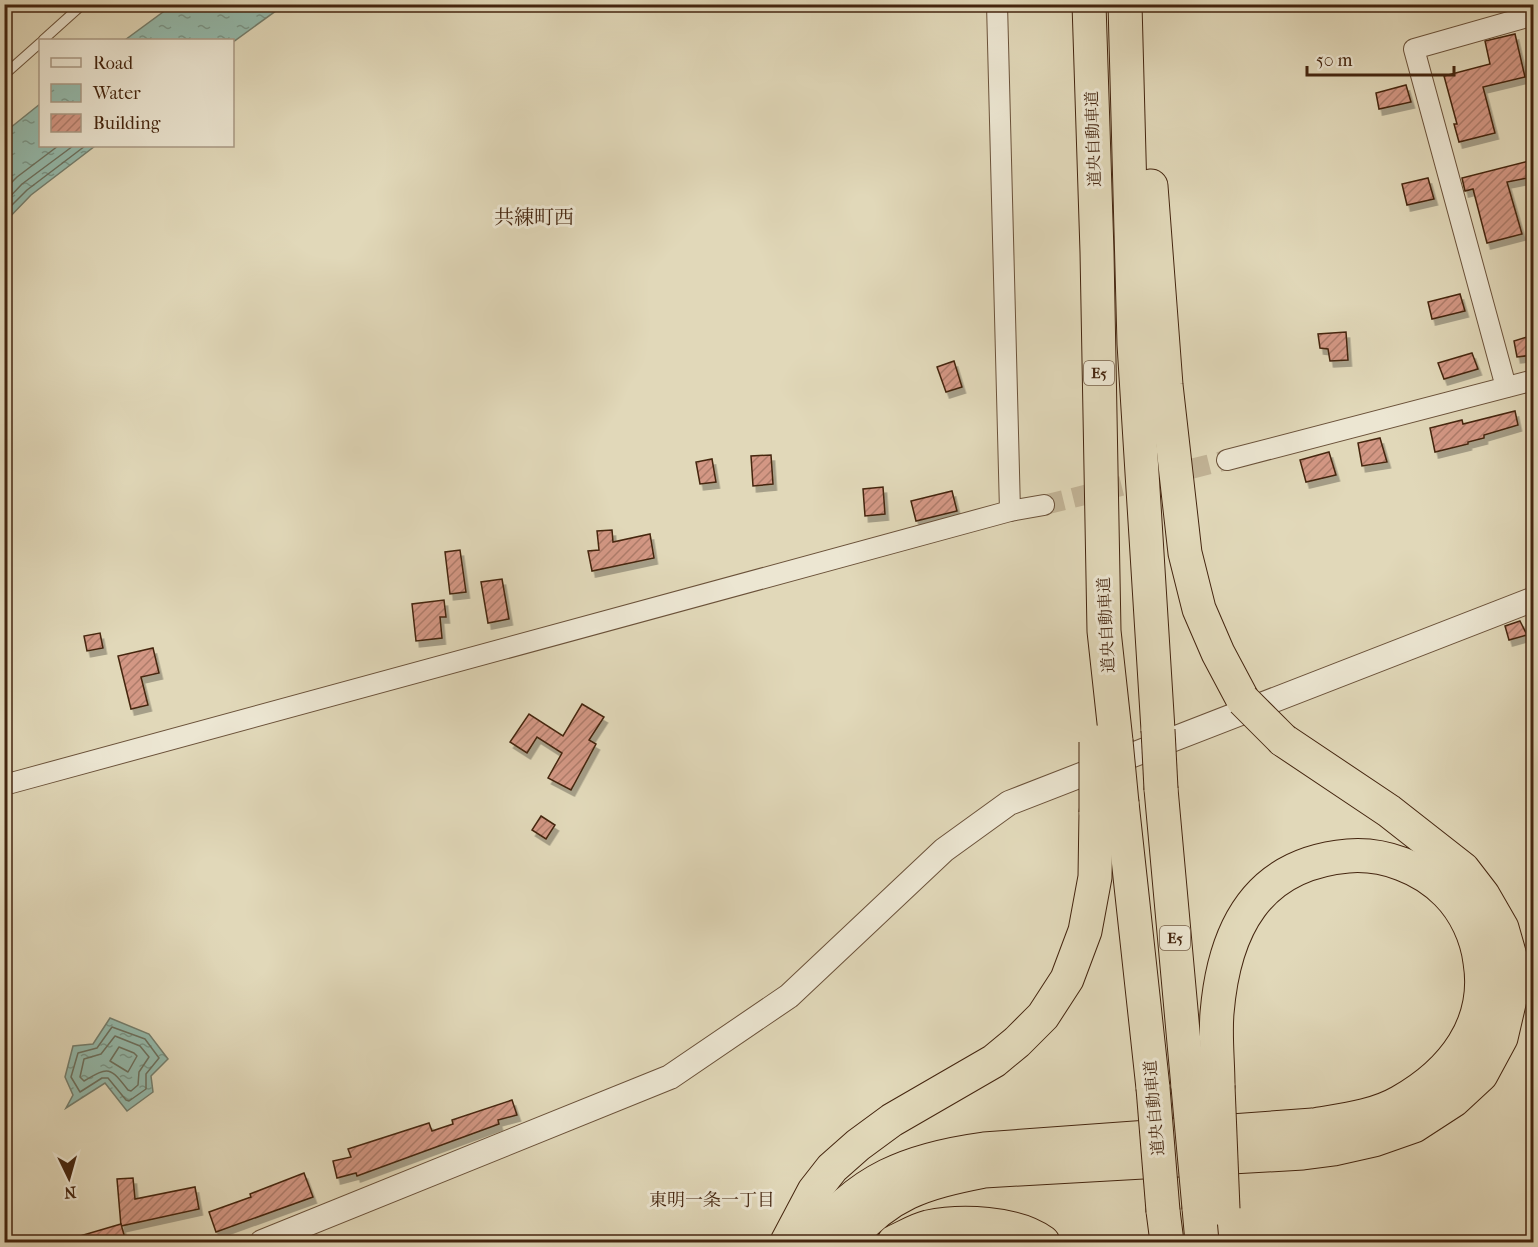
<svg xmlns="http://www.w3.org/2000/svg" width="1538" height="1247" font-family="'IM FELL French Canon','Noto Serif JP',serif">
	<defs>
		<pattern id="water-ripples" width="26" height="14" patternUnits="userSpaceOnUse" patternTransform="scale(1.5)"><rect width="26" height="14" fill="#94baac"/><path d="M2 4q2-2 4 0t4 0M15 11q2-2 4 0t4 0" fill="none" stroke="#7a978a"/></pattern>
		<pattern id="building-hatch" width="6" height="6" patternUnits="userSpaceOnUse" patternTransform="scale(1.5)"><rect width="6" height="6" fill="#d39784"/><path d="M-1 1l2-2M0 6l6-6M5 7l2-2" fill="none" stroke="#ad7b6a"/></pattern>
		<filter id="shadow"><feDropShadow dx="3.5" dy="6" stdDeviation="0" flood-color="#0004"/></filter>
	</defs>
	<rect width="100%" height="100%" fill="#e1d8b9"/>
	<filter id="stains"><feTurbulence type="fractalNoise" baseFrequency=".00333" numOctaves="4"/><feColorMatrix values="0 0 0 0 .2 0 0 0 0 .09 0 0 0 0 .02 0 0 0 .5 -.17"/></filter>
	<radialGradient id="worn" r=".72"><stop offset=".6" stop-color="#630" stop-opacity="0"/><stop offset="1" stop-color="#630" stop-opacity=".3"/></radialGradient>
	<g fill="url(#water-ripples)" stroke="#747e6d" stroke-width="1.5">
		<polygon points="174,4 284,4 284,5 233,42 232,40 125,40"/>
		<polygon points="40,104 40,146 95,146 31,195 5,222 5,132"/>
		<polygon points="110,1018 149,1034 168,1059 151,1076 153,1092 127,1111 105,1083 66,1108 73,1095 65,1077 73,1046 93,1044"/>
	</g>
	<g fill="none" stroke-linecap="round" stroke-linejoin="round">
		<g stroke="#6c705e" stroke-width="1.5">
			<polyline points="4,190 17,177 58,146"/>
			<polyline points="4,203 22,184 73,146"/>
			<polyline points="4,213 27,190 85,146"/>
			<polygon points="112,1027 145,1039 159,1058 146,1074 146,1089 129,1101 126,1100 108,1078 102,1078 80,1092 71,1077 78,1053 97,1048"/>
			<path d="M115,1036L140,1046L149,1057L139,1072L138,1085L131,1091L128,1090C110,1067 109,1066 84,1081L80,1077L84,1059L101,1054Z"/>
			<polygon points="119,1047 134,1053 137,1056 128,1072 110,1061"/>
		</g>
	</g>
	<g fill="url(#building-hatch)" stroke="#44250f" stroke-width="1.5" filter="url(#shadow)">
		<polygon points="1515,34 1525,77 1483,87 1495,133 1459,142 1454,124 1457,124 1444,76 1490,64 1485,41"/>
		<polygon points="1406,85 1411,102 1379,109 1376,93"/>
		<polygon points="1533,160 1533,177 1507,182 1522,234 1487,243 1473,189 1465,191 1462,178"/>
		<polygon points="1428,178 1434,199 1407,205 1402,184"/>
		<polygon points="1460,294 1465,311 1432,319 1428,302"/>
		<polygon points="1346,332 1348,360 1330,361 1328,349 1320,348 1318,334"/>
		<polygon points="1533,335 1533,355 1517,357 1514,341"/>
		<polygon points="1472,353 1478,369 1444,379 1438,363"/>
		<polygon points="954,361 962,387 946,392 937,367"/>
		<polygon points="1515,411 1518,425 1484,435 1484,438 1468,442 1468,444 1435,452 1430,428 1462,420 1463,424"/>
		<polygon points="1380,438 1387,462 1362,466 1358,443"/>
		<polygon points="1329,452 1336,475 1306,482 1300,460"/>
		<polygon points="771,455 773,484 753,486 751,456"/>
		<polygon points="712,459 716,482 700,484 696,462"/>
		<polygon points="883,487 885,514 865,516 863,489"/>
		<polygon points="952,491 957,511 916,521 911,501"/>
		<polygon points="612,530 613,542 650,534 654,558 592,571 588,551 599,550 597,531"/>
		<polygon points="460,550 466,592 450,594 445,552"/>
		<polygon points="502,579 509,619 488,623 481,582"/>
		<polygon points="444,600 446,617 440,617 442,638 416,641 412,604"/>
		<polygon points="1520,621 1527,635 1509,640 1505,626"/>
		<polygon points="100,633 103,648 87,651 84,636"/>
		<polygon points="153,648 159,673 141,677 148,705 131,709 118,656"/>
		<polygon points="582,704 604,717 589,740 596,744 571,790 548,778 562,753 537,737 527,753 510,742 529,714 563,736"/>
		<polygon points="541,816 555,825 546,839 532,830"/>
		<polygon points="512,1100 517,1115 498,1120 499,1124 357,1176 356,1173 337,1178 333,1161 351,1157 348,1149 429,1123 432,1131 453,1124 452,1120"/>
		<polygon points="304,1173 313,1197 216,1232 209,1212 251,1197 250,1194"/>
		<polygon points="133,1178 135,1199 195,1187 199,1209 121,1226 117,1179"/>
		<polygon points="121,1224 126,1242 73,1242 73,1238"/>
	</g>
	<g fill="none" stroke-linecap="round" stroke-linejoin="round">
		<polyline stroke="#c2b497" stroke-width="20" stroke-dasharray="20 10" stroke-linecap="butt" points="1044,505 1227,460"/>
		<g stroke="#6b523a" stroke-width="11">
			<g id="service">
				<polyline points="43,40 83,4"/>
				<polyline points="4,75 40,43"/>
			</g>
		</g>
		<g stroke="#6b523a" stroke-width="22">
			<g id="minor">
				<polyline points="997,4 1010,511"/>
				<polyline points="1506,387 1414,49 1534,15"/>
				<polyline points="1227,460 1534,380"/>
				<polyline points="4,785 1010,511 1044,505"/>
			</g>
		</g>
		<g stroke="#6b523a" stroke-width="26">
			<polyline id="tertiary" points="262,1242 670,1077 789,996 944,850 1009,803 1534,599"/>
		</g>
		<g stroke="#44250f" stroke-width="35">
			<g id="motorway">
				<polyline points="1089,4 1097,252 1104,631 1116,741"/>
				<polyline points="1125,4 1134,344 1158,730"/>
				<polyline points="1151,186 1166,385 1185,553 1199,609 1218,653 1243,700"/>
				<polyline points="1161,789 1188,1087"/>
				<polyline points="1122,803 1153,1088"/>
				<polyline points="1199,1208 1202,1242"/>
				<polyline points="1163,1211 1167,1242"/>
				<polyline points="787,1242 814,1191 832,1168 858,1145 892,1120 994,1061 1017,1042 1043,1016 1067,979 1085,931 1095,877 1096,812"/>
				<path d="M812,1242C856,1179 911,1159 984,1149L1313,1125C1342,1120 1374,1117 1400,1102C1453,1072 1490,1024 1480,962C1477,937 1465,911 1447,893C1423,868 1384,853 1348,856C1257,864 1224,929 1217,1013C1215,1037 1218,1062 1218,1086"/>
				<path d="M847,1242C888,1193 923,1183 984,1171L1303,1153L1334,1149L1374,1140L1414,1126L1454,1100L1481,1075L1501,1038L1511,995L1512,963L1502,928L1483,895L1463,869L1389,811L1283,740"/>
				<path d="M894,1242C905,1237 916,1230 928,1227C961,1220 1016,1222 1043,1242"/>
			</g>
		</g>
		<use href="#service" stroke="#ece6d2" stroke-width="9"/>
		<use href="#minor" stroke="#ece6d2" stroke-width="20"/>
		<use href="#tertiary" stroke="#ece6d2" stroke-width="24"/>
		<use href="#motorway" stroke="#e1d8b9" stroke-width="33"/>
		<g stroke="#44250f" stroke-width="35" stroke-linecap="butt">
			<g id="motorway-bridge">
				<polyline points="1243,700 1283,740"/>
				<polyline points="1158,730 1161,789"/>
				<polyline points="1116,741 1122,803"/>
				<polyline points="1096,812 1096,742"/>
				<polyline points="1218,1086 1223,1209"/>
				<polyline points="1188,1087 1199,1208"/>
				<polyline points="1153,1088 1163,1211"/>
			</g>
		</g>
		<use href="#motorway-bridge" stroke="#e1d8b9" stroke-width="33"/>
	</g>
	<g text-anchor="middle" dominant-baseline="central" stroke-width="6" stroke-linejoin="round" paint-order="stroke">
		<g fill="#ece6d2" stroke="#765f4a" stroke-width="1.5">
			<rect x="1084" y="361" width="30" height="24" rx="4.5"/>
			<rect x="1160" y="926" width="30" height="24" rx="4.5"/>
		</g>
		<g font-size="15" font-weight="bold" fill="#44250f">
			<text x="1099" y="373">E5</text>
			<text x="1175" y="938">E5</text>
		</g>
		<g font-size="16" fill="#44250f" stroke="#ece6d2">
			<text transform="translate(1093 139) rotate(-92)">道央自動車道</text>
			<text transform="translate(1106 625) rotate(-93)">道央自動車道</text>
			<text transform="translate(1154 1108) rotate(-95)">道央自動車道</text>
		</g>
		<g font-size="18" fill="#44250f" stroke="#ece6d2">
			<text x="712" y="1200">東明一条一丁目</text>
		</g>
		<g font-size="20" fill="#44250f" stroke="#ece6d2">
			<text x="534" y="217">共練町西</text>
		</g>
	</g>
	<rect width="1538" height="1247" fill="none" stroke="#e1d8b9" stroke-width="24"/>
	<rect x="6" y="6" width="1526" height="1235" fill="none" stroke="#44250f" stroke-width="3"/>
	<rect x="12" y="12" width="1514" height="1223" fill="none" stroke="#44250f" stroke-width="1.5"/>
	<rect x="39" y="39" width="195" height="108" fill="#ece6d2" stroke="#a99984" stroke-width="1.5"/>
	<rect x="51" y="58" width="30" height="9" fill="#ece6d2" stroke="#a99984" stroke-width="1.5"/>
	<text x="93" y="69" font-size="18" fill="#44250f">Road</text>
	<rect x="51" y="84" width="30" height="18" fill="url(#water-ripples)" stroke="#a99984" stroke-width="1.5"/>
	<text x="93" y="99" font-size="18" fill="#44250f">Water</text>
	<rect x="51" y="114" width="30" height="18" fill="url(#building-hatch)" stroke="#a99984" stroke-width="1.5"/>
	<text x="93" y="129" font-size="18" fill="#44250f">Building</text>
	<g transform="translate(69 1178) rotate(175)" stroke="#ece6d2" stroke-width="4.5" paint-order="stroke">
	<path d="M0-4.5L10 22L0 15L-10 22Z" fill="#44250f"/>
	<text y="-9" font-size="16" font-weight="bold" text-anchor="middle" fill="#44250f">N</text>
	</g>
	<path d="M1307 66v9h147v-9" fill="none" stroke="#44250f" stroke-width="3"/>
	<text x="1316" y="66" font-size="18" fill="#44250f" stroke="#ece6d2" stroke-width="4.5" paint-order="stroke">50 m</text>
	<rect width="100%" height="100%" filter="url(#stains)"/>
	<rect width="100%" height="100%" fill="url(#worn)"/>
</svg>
